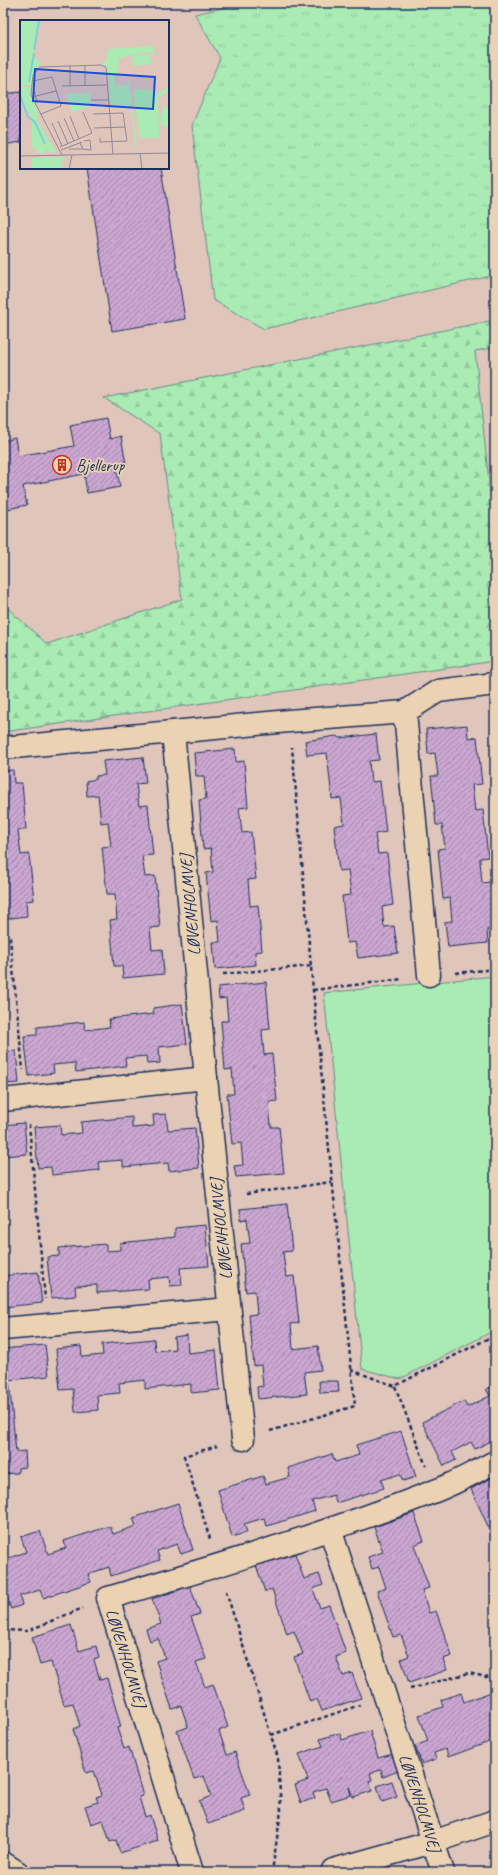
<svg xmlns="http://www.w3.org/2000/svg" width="498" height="1875" font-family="Caveat,sans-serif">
	<defs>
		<pattern id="grass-tufts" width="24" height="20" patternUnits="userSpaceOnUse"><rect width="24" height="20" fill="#aaebb3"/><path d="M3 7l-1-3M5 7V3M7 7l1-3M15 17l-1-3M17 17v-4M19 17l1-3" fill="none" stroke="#92ca9c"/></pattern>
		<pattern id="forest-firs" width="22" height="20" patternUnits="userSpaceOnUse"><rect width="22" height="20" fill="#aaebb3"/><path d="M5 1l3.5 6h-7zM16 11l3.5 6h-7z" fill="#92ca9c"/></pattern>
		<pattern id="building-hatch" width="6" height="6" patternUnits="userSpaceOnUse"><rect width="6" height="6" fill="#caa6d0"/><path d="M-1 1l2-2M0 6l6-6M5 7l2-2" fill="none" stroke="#a388ac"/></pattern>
	</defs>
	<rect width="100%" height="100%" fill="#e0c5bb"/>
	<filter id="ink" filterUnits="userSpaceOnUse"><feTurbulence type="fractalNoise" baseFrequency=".025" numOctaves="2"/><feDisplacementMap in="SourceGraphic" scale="8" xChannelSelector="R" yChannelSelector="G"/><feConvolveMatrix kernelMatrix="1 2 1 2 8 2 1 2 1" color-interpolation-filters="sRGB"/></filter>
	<g filter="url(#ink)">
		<polygon fill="url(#grass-tufts)" stroke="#628d88" points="246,3 495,3 495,275 264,329 213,300 192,125 220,58 195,14"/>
		<polygon fill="url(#forest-firs)" stroke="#628d88" points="495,320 495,347 475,351 495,539 495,661 3,732 3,604 47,644 182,599 160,434 104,398"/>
		<polygon fill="#aaebb3" stroke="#628d88" points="495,976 495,1330 400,1379 362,1369 324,993"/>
		<g fill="url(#building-hatch)" stroke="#1b2f5e">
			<polygon points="21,92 21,142 3,145 3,94"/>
			<polygon points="87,168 161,168 185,319 112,331"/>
			<polygon points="493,386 495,386 495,404"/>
			<polygon points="106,418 110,439 121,436 126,464 116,466 120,487 87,493 84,474 23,486 27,505 3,510 3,441 15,438 18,456 74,446 70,425"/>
			<polygon points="467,725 468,738 477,737 482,784 472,785 475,811 483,810 488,857 480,858 480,861 482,883 490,882 495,929 487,930 488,943 448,947 445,922 452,921 450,898 443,899 438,849 445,848 442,825 436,825 431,776 438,776 435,753 428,754 426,729"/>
			<polygon points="376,734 379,760 369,761 371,782 380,781 386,832 375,834 378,854 387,853 393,905 382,907 384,927 394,926 398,953 358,958 355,942 347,943 342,896 351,895 348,870 339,871 334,826 344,824 341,798 332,799 327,753 307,755 305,741 336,736 340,738"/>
			<polygon points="235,749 236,762 244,761 248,807 239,808 242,833 251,832 256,879 248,880 250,906 258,905 262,951 255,952 256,965 215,969 213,942 220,942 218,920 211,921 206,873 213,872 211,848 203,849 199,800 206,799 204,776 196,776 194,753"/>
			<polygon points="143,757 146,783 136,784 139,806 148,805 153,855 142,856 145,877 155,876 160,927 150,928 152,950 162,949 164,974 123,978 122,966 114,966 110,920 117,919 115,894 107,894 102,847 111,846 108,822 101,823 98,795 87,796 86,781 96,779 96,776 105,775 103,761"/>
			<polygon points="13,770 14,783 22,783 26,829 18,830 21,855 29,854 34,900 26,901 27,916 3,919 3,771"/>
			<polygon points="266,982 270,1029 262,1030 264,1055 272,1054 277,1101 269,1102 271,1127 279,1127 284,1173 236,1177 234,1166 243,1165 241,1143 232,1144 227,1094 234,1094 233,1081 232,1069 225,1070 221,1021 228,1021 226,998 219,999 218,987"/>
			<polygon points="182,1004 187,1044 159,1047 160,1063 147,1064 146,1056 125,1058 126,1066 76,1072 75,1063 53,1065 54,1073 29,1076 24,1036 37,1035 37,1027 84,1022 85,1030 110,1027 109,1019 154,1014 153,1008"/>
			<polygon points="16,1051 19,1083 3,1084 3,1052"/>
			<polygon points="166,1114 168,1130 195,1128 199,1168 169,1171 168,1163 123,1167 123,1160 98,1162 99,1170 52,1175 51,1167 38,1168 34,1127 60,1125 61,1135 82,1133 81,1122 132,1117 132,1128 154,1126 153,1115"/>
			<polygon points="24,1123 27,1154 3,1156 3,1125"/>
			<polygon points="287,1204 292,1251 283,1252 286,1277 294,1276 299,1323 291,1324 293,1349 318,1346 321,1370 304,1372 307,1394 258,1399 257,1387 263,1386 261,1365 254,1366 249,1315 257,1314 255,1291 246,1292 241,1244 250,1243 247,1219 241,1220 240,1209"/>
			<polygon points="205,1225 209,1266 180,1268 182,1285 170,1286 169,1277 148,1279 149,1289 97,1293 97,1285 75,1286 76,1296 51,1298 47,1257 59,1256 59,1248 106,1244 106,1251 120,1250 120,1243 175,1237 175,1228"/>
			<polygon points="38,1272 42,1303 3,1307 3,1276"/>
			<polygon points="187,1335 188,1353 216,1350 220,1390 191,1393 191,1384 145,1389 145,1380 119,1383 120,1393 97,1395 98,1410 75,1412 73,1389 60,1390 56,1349 81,1346 82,1357 103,1355 102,1344 154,1339 155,1351 175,1349 174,1337"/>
			<polygon points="45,1345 49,1376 9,1380 16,1452 25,1451 26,1467 18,1468 18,1473 3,1474 3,1349"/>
			<polygon points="319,1381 338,1381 339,1392 320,1393"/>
			<polygon points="495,1385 495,1439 475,1449 471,1442 452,1452 456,1460 444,1466 422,1422 464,1401 467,1407 490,1396 486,1389"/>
			<polygon points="401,1431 416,1477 403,1481 400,1474 381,1480 384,1488 336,1503 334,1495 312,1501 315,1511 267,1526 264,1518 244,1524 247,1532 232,1537 218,1490 263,1476 266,1484 290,1477 288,1468 332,1454 335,1462 359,1455 356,1445"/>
			<polygon points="495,1476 495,1534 492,1535 471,1489"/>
			<polygon points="178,1503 193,1550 181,1554 177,1544 157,1551 160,1560 111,1576 109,1567 88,1574 91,1582 43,1598 40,1590 20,1596 22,1605 11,1609 3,1586 3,1560 26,1552 21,1537 40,1531 48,1554 66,1548 64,1541 110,1526 113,1534 136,1526 133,1518"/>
			<polygon points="414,1513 424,1541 414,1545 429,1588 422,1590 429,1613 436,1611 452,1656 443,1659 447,1670 409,1683 401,1659 409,1656 401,1635 393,1637 377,1591 386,1588 379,1567 372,1569 368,1557 383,1552 374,1527"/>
			<polygon points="294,1551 304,1579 319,1574 323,1585 313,1589 320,1608 329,1605 346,1653 336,1657 343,1676 352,1673 361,1698 322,1711 317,1699 310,1702 294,1657 303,1654 294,1631 287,1634 272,1589 265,1592 256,1565"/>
			<polygon points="190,1586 200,1614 191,1617 206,1659 196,1662 205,1687 213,1684 228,1727 219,1731 227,1755 235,1752 250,1795 241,1798 245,1811 208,1824 199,1801 211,1796 204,1776 194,1779 177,1731 188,1727 181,1706 172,1709 156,1661 165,1658 158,1638 150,1641 146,1629 161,1624 152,1599"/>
			<polygon points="71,1625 79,1651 96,1646 99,1658 94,1660 100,1680 107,1678 121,1727 117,1728 124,1749 129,1747 143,1796 139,1797 145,1817 150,1815 158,1841 120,1853 116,1840 110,1842 103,1820 91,1824 85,1806 98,1802 96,1797 102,1795 94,1771 86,1773 73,1729 80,1726 73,1703 64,1705 51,1662 40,1665 32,1637"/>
			<polygon points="491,1692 495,1704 495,1733 490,1735 492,1741 448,1757 446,1749 434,1753 436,1759 422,1764 415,1746 428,1741 419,1715 443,1707 441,1700 461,1693 464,1702"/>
			<polygon points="370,1731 378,1758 393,1754 398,1771 383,1777 381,1770 370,1773 372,1780 369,1781 372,1791 353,1797 349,1787 351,1795 331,1801 326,1788 313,1792 315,1798 301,1803 295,1785 308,1780 299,1754 323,1746 320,1739 340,1733 342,1740"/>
			<polygon points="392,1781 397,1797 382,1802 377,1786"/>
		</g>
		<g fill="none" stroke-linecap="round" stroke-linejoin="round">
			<g stroke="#1b2f5e" stroke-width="25">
				<g id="minor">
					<polyline points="405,712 429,975"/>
					<polyline points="173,732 206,1078 243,1439"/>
					<polyline points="3,748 289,721 405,712 438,691 495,684"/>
					<polyline points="3,1100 206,1078"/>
					<polyline points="3,1329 229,1309"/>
					<polyline points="330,1529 443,1872"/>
					<polyline points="3,1863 17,1872"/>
					<polyline points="333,1870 433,1842 495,1821"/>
					<path d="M192,1872L108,1598C218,1566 328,1533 435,1491C456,1483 475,1472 495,1462"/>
				</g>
			</g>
			<g stroke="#1b2f5e" stroke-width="2.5" stroke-dasharray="4 3" stroke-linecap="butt">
				<polyline points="3,934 10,938 23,1070"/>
				<polyline points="456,973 495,969"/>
				<polyline points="223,974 311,966"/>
				<polyline points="313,990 403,979"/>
				<polyline points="29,1124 45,1299"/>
				<polyline points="246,1194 332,1182"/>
				<polyline points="351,1370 395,1386 495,1335"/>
				<polyline points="395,1386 426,1466"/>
				<polyline points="270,1431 355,1406 313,990 292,747"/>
				<polyline points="210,1539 184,1456 217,1446"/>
				<polyline points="226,1591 278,1758 281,1811 272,1872"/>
				<polyline points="3,1630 27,1631 83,1608"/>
				<polyline points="410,1689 469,1673 486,1677 495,1674"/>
				<polyline points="271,1735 360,1705"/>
			</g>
			<use href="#minor" stroke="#ead2b2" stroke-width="22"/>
		</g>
	</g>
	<defs>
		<g id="building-ring" transform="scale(1)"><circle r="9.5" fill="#ead2b2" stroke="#c8321e" stroke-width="1.5"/><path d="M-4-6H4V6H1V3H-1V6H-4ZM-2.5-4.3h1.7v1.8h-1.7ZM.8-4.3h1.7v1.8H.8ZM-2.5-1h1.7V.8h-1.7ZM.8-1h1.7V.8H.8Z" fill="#c8321e"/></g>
	</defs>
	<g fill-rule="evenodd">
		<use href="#building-ring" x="62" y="465"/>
	</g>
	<g text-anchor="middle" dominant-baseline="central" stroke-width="3.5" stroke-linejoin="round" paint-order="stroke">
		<g font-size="17" fill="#1b2f5e" stroke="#ead2b2" text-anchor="start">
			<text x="76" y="465">Bjellerup</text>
		</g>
		<g font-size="17" fill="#1b2f5e" stroke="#ead2b2">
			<text transform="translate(190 905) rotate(-95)">LØVENHOLMVEJ</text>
			<text transform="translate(221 1229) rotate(-96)">LØVENHOLMVEJ</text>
			<text transform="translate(126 1658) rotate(73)">LØVENHOLMVEJ</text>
			<text transform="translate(420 1803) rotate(72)">LØVENHOLMVEJ</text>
		</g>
	</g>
	<g transform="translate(20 20)">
		<rect width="149" height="149" fill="#e0c5bb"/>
		<path d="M115,69L134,70L140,118H120L113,73ZM144,87L149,89V108L141,105L140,97Z" fill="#aaebb3"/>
		<path d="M0,0H19L13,36L21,44L13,51V65H0ZM133,26L134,44L132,32L111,35L99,39L97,54L94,57L96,66L107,65L109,62L117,126H115L111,86L91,87L88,49L81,44L86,41L88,29ZM0,66L12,67L10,74L18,92V102L36,132L32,134L27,129L24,133H17L19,130L12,128L28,124L0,78ZM149,67V70L138,78L139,112L134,75Z" fill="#aaebb3"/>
		<path d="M12,101L16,103L28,125L12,127Z" fill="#aaebb3"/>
		<path d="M130,34L131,44L113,46L112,36ZM70,73L71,86L52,92L46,74ZM44,137L40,149H12L11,138Z" fill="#aaebb3"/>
		<path fill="none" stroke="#7ed0d6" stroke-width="2" d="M14,30L19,0M9,62L14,33M0,75L8,97L15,102L25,124"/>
		<path fill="none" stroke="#918996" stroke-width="1" d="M50,45V66M65,45V65M13,61L32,57L41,86L21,94M42,66L88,65M14,70L17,83M12,77L36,71M71,80H88M73,94L103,93L107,121L80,122V118M50,96L59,119M44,98L54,121M38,101L48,124M32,103L42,126M74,108L105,107M60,123L63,129L71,130L70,120L64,121M40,127L72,113L63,92M49,129H63M41,130L62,122M120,133L122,149M42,135L11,75L13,55L20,47L81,45L86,47L93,134M0,136L149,133M49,149L52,135"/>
		<path fill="#1d4ed8" fill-opacity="0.15" stroke="#1d4ed8" stroke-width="2" d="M15,49L135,57L133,89L13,81Z"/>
		<rect width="149" height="149" fill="none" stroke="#1b2f5e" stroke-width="2"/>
	</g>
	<rect width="498" height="1875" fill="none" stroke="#ead2b2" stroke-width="16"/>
	<rect x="8" y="8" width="482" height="1859" fill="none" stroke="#1b2f5e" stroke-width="1.5" filter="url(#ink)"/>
</svg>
